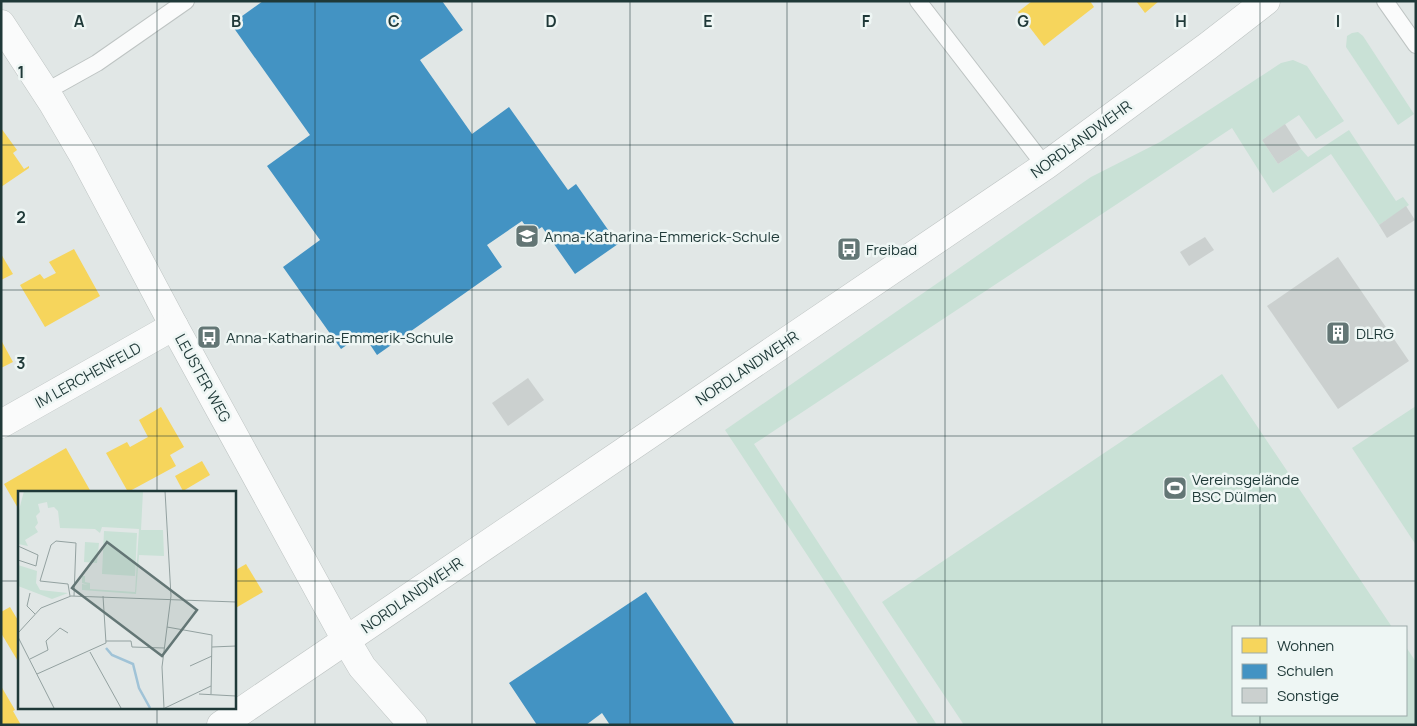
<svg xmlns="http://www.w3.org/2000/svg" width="1417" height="726" font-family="Manrope,sans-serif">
	<rect width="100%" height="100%" fill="#e1e7e6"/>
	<g fill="#c9e1d6">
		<polygon points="1358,32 1363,36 1414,114 1398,125 1346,47 1347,36 1352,33"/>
		<polygon points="1293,60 1307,66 1344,121 1316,139 1299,115 1262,140 1278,164 1301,149 1308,157 1349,130 1396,201 1403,197 1409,205 1379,225 1331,154 1273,193 1232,128 754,444 937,725 919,725 725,430 1091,177 1160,142 1281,63"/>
		<polygon points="1222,374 1392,627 1233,627 1233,715 1406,715 1406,647 1416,662 1416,725 964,725 882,602"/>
		<polygon points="1416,406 1416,545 1352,448"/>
	</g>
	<g fill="#f6d55c">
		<polygon points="1032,1 1090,1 1094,7 1044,46 1018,12"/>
		<polygon points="1136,1 1159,1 1145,13"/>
		<polygon points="1,128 17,150 13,153 24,169 29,166 29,168 1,187"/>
		<polygon points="74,249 100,296 45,327 20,285 40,274 44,279 56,273 49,262"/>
		<polygon points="1,254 13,274 1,280"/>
		<polygon points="1,340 13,362 1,368"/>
		<polygon points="161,407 184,447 170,455 176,466 128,492 106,453 127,442 130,447 148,437 139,420"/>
		<polygon points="66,448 91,492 19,492 19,510 4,484"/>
		<polygon points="202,461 210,475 183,491 175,476"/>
		<polygon points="246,564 263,592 234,609 234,571"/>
		<polygon points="10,607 19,622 19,663 1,633 1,612"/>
		<polygon points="1,686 15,710 13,711 21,725 1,725"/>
	</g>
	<g fill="#4393c3">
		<polygon points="263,1 442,1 463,30 420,60 472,134 509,107 568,190 576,184 618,244 575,274 542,227 531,234 522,221 487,245 502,267 377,355 363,334 341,349 283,267 320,240 267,166 310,135 231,24"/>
		<polygon points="646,592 735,725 610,725 602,713 586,725 537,725 509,683"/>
	</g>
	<g fill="#cbd0cf">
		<polygon points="1285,124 1301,149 1278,164 1262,140"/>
		<polygon points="1406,206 1415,220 1387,238 1379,225"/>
		<polygon points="1205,237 1214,250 1189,266 1180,252"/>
		<polygon points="1338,257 1409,361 1338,409 1267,306"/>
		<polygon points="528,378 544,400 508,426 492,403"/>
	</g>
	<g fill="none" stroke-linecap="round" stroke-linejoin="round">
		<g stroke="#bec4c3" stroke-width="18">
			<g id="service">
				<polyline points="918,1 1045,166"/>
				<polyline points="1385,1 1416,45"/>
				<polyline points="45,92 97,63 186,1"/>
			</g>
		</g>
		<g stroke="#bec4c3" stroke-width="29">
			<g id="minor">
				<polyline points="1,24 52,102 83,155 174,326 346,640 362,667 413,725"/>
				<polyline points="1,424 174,326"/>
			</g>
		</g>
		<g stroke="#bec4c3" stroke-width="29">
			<polyline id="tertiary" points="221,725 1045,166 1208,46 1266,1"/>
		</g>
		<use href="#service" stroke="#fafbfb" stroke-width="16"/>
		<use href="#minor" stroke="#fafbfb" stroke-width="28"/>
		<use href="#tertiary" stroke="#fafbfb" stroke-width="28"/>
	</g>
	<path fill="none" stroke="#1f3938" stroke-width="1" stroke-opacity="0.55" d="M157,1V492M315,1V725M472,1V725M630,1V725M787,1V725M945,1V725M1102,1V725M1260,1V627M1,145H1416M1,290H1416M1,436H1416M1,581H19M234,581H1416M157,707V725M1260,715V725"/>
	<defs>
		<g id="school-square" transform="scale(1.25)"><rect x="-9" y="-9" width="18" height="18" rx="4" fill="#637675" stroke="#eef6f4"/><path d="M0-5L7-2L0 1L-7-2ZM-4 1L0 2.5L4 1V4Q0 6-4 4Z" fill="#fff"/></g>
		<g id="bus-square" transform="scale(1.25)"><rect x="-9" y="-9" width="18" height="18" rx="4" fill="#637675" stroke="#eef6f4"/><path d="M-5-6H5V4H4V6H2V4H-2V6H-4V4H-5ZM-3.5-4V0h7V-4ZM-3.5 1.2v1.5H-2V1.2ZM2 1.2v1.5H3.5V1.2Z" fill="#fff"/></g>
		<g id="building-square" transform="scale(1.25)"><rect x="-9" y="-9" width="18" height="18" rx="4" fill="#637675" stroke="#eef6f4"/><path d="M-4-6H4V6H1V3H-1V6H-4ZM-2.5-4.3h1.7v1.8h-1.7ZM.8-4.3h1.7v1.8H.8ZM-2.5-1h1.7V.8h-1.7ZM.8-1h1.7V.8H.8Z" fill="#fff"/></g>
		<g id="stadium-square" transform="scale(1.25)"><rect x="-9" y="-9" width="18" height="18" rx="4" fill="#637675" stroke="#eef6f4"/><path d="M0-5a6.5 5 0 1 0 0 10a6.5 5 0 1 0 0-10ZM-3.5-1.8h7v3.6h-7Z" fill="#fff"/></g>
	</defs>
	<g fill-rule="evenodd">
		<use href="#school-square" x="527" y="236"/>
		<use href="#bus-square" x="849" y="249"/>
		<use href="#building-square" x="1338" y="333"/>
		<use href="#bus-square" x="209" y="337"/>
		<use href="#stadium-square" x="1175" y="488"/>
	</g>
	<g text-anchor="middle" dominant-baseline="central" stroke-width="5" stroke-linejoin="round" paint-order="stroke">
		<g font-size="15" fill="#1f3938" stroke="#eef6f4">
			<text transform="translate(1081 139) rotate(-36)">NORDLANDWEHR</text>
			<text transform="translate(747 368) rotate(-34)">NORDLANDWEHR</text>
			<text transform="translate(88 375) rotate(-29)">IM LERCHENFELD</text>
			<text transform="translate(203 378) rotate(61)">LEUSTER WEG</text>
			<text transform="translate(412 595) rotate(-35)">NORDLANDWEHR</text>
		</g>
		<g font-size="15" fill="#1f3938" stroke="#eef6f4" text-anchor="start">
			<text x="544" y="236">Anna-Katharina-Emmerick-Schule</text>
			<text x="866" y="249">Freibad</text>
			<text x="1356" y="333">DLRG</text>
			<text x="226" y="337">Anna-Katharina-Emmerik-Schule</text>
			<text x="1192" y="479">Vereinsgelände<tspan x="1192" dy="17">BSC Dülmen</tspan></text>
		</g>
	</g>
	<g transform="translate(18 491)">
		<rect width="218" height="218" fill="#e1e7e6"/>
		<path d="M6,0H125L123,39H145L146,65L121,64L118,103L64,99V93L70,94L64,92V85H67V91L72,92V98L117,101L121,38L84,36L82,42L77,38L42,37L40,20L36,16L30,17L29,11L20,13L22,21L18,25L20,32L17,36L20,41L7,49L10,55L0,53V23ZM86,40L119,42L117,85L84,83ZM67,51L81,52L79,72L66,71ZM0,74L19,80L18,92L22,99L50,102L34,108L0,95Z" fill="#c9e1d6"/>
		<path fill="none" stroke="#a0c3d7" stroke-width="2.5" d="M88,157L94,164L115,173L121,197L132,217"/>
		<path fill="none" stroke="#93a1a0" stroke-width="1" d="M0,55L20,64L18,75L0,69M12,102L9,115L17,123M52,105L50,93L22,90L33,54L38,50L58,52L56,105M149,136L194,144L193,203M0,142L23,117L53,105L218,111M0,146L36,217M88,150H113L114,156L146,157M194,156L218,155M72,161L103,217M12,168L30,159L28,150L42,137L50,142M172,175L194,165M19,183L88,152L85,105M181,203L218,205M146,217L144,176L153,105L147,0M147,217L193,195"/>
		<path fill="#637675" fill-opacity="0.15" stroke="#637675" stroke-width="2.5" d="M89,51L179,119L144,165L54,97Z"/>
		<rect width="218" height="218" fill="none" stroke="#1f3938" stroke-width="2.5"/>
	</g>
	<g font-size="16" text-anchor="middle" font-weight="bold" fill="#1f3938" stroke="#eef6f4" stroke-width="5" stroke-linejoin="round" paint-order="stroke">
		<text x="79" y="27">A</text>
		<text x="236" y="27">B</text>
		<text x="394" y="27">C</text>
		<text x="551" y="27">D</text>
		<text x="708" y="27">E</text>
		<text x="866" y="27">F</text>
		<text x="1023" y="27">G</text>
		<text x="1181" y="27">H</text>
		<text x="1338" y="27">I</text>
		<text x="21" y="78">1</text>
		<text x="21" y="223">2</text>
		<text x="21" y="369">3</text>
	</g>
	<rect width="1417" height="726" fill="none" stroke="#1f3938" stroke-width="5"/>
	<rect x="1232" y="626" width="175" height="90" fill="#eef6f4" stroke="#9baaa9"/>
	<rect x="1242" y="638" width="25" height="15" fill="#f6d55c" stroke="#9baaa9"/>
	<text x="1277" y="651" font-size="15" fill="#1f3938">Wohnen</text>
	<rect x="1242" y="664" width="25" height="15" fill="#4393c3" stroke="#9baaa9"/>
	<text x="1277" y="676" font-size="15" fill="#1f3938">Schulen</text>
	<rect x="1242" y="688" width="25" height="15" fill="#cbd0cf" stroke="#9baaa9"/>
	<text x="1277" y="701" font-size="15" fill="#1f3938">Sonstige</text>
</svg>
